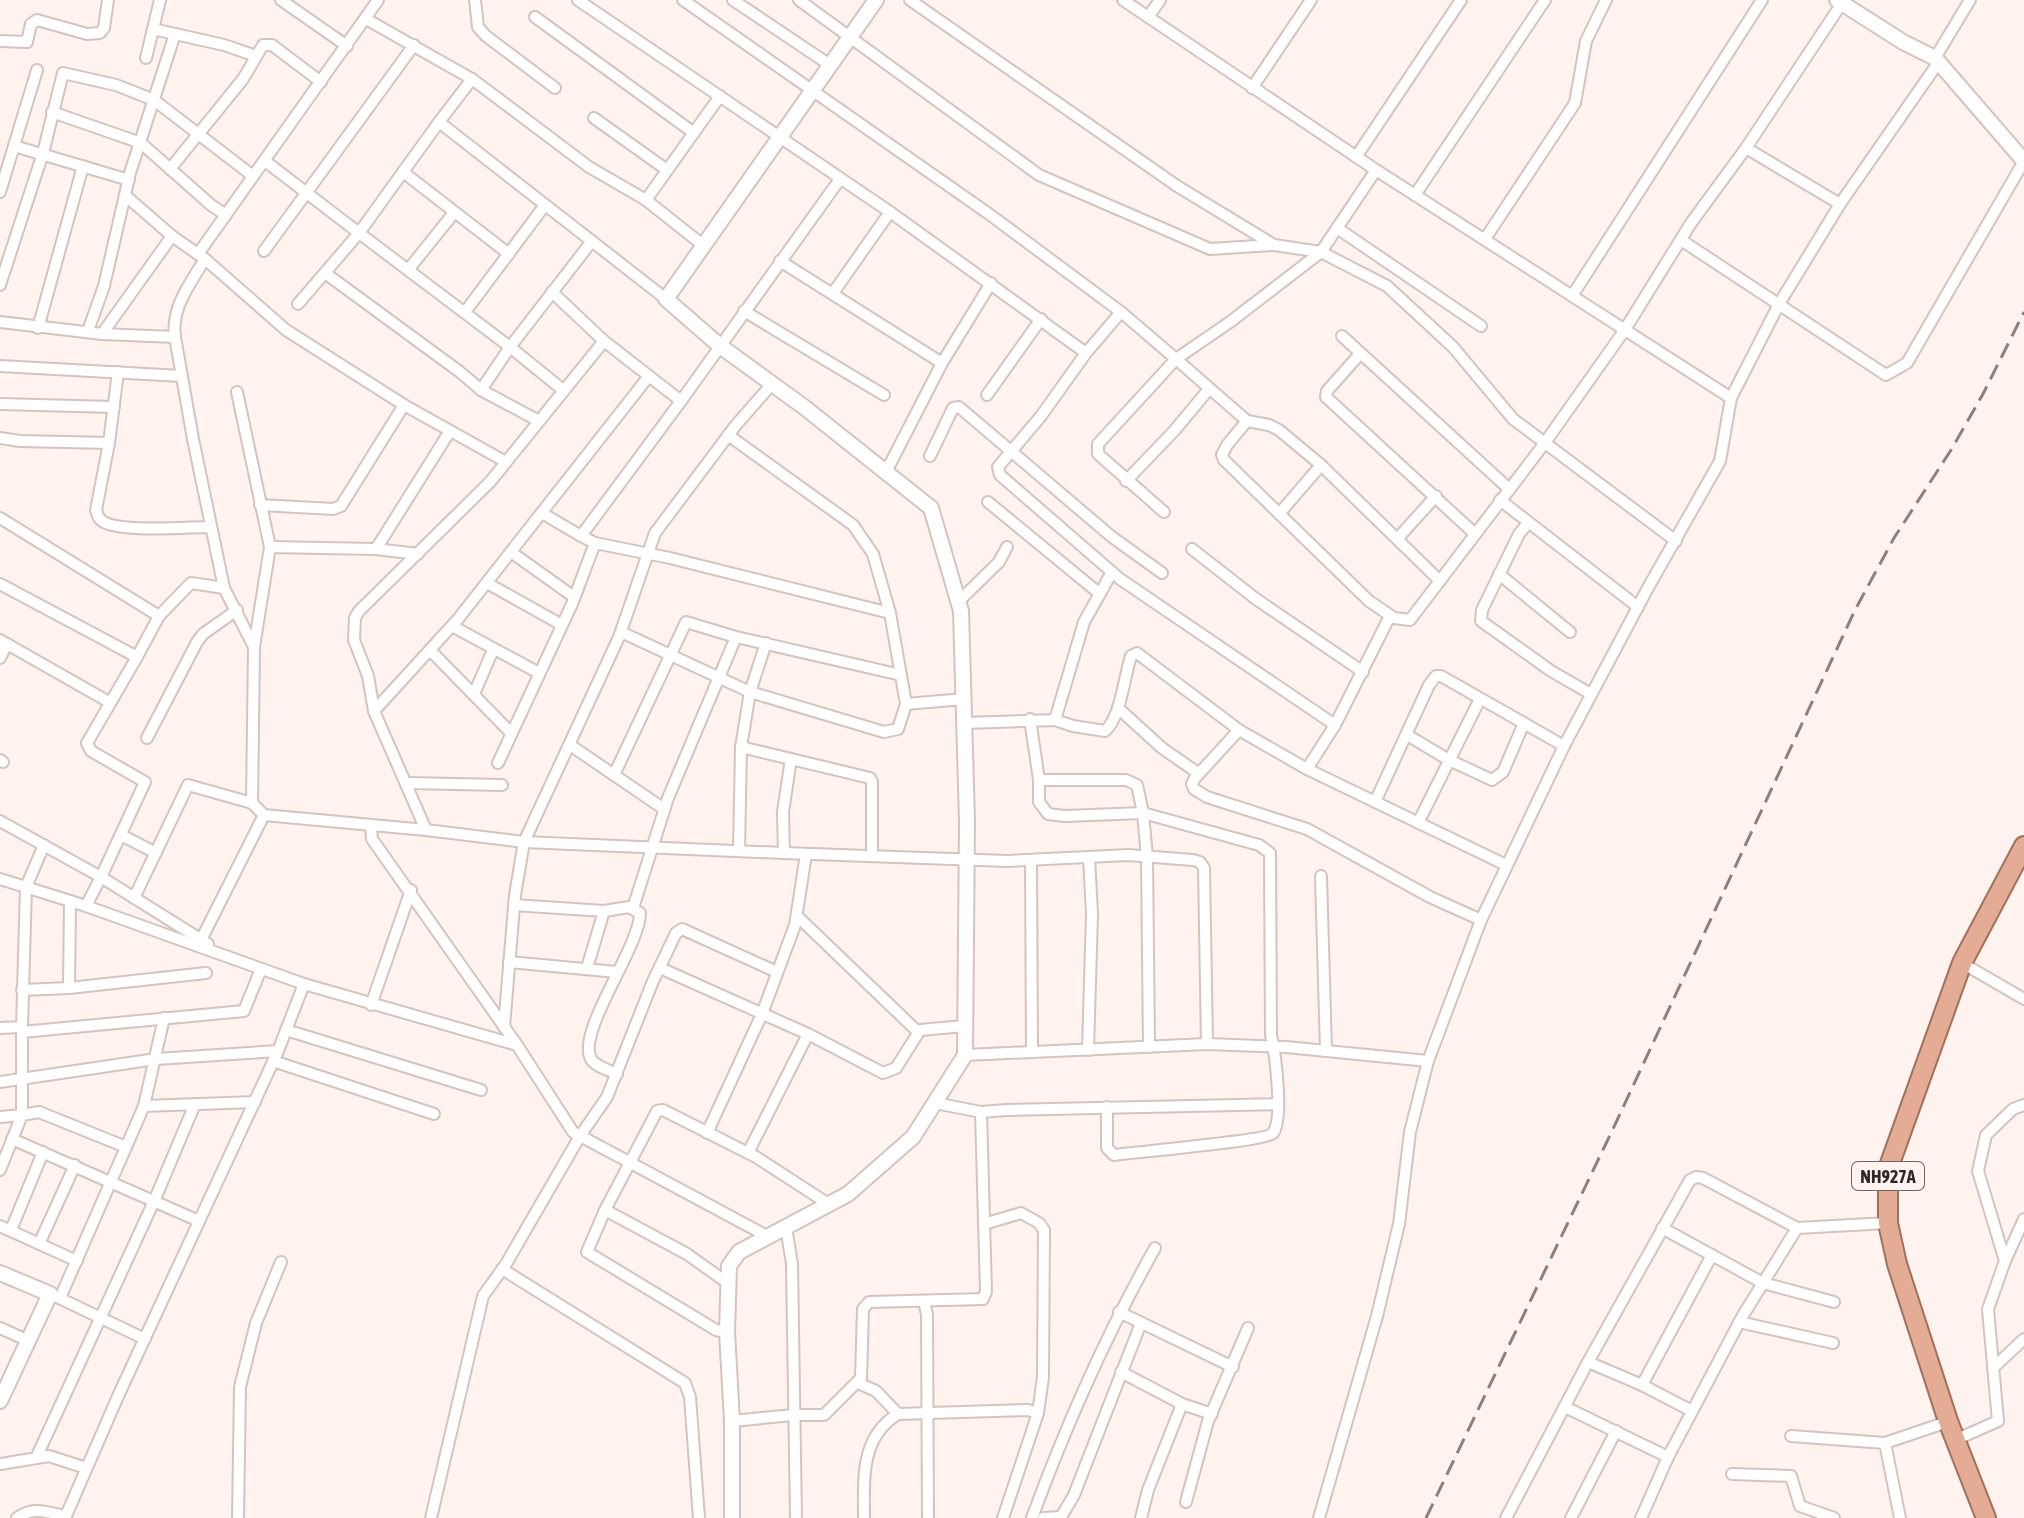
<svg xmlns="http://www.w3.org/2000/svg" width="2024" height="1518" font-family="'Asap Condensed',sans-serif">
	<rect width="100%" height="100%" fill="#fef3ee"/>
	<g fill="none" stroke-linecap="round" stroke-linejoin="round">
		<g stroke="#d5c4bc" stroke-width="14">
			<g id="minor">
				<polyline points="281,0 347,46"/>
				<polyline points="475,0 478,27 486,36 555,88"/>
				<polyline points="578,0 890,212 1086,353"/>
				<polyline points="683,0 989,214 1121,312"/>
				<polyline points="733,0 830,65"/>
				<polyline points="799,0 1039,175 1210,249 1272,245"/>
				<polyline points="910,0 1177,186 1274,245 1321,252 1376,170 1123,0"/>
				<polyline points="535,17 694,133"/>
				<polyline points="1148,17 1160,0"/>
				<polyline points="366,19 472,79 439,122 666,299"/>
				<polyline points="153,29 224,45 256,56"/>
				<polyline points="0,41 27,42 31,24 37,20 87,34 100,33 104,28 108,0"/>
				<polyline points="146,58 160,0"/>
				<polyline points="1935,58 1970,0"/>
				<polyline points="472,79 589,167 646,200 704,246"/>
				<polyline points="1252,88 1311,0"/>
				<polyline points="52,112 141,143 211,205 226,215"/>
				<polyline points="594,118 667,170"/>
				<polyline points="14,146 129,180"/>
				<polyline points="1746,148 1840,204"/>
				<polyline points="1356,157 1461,0"/>
				<polyline points="265,161 359,233 439,122"/>
				<polyline points="170,169 243,79 263,45 272,45 321,82"/>
				<polyline points="1376,170 1731,398 1720,461 1649,586 1564,746 1481,920 1428,1061"/>
				<polyline points="403,172 509,254"/>
				<polyline points="0,192 37,70"/>
				<polyline points="1415,195 1545,0"/>
				<polyline points="126,196 172,236 205,259 286,330 404,405 506,462"/>
				<polyline points="646,200 720,96"/>
				<polyline points="1337,228 1481,326"/>
				<polyline points="1485,239 1575,103 1586,41 1606,0"/>
				<polyline points="1681,240 1886,375 1907,363 2024,161"/>
				<polyline points="264,251 414,45"/>
				<polyline points="198,254 378,0"/>
				<polyline points="780,261 942,363"/>
				<polyline points="408,270 453,214"/>
				<polyline points="325,273 460,372 481,390 539,421"/>
				<polyline points="0,285 43,153 63,73 116,85 154,100 253,176"/>
				<polyline points="552,292 604,341"/>
				<polyline points="833,293 890,212"/>
				<polyline points="1572,296 1762,0"/>
				<polyline points="298,304 359,233 510,347 592,241"/>
				<polyline points="744,311 884,395"/>
				<polyline points="465,312 545,205"/>
				<polyline points="0,322 102,334 175,337 193,439 224,588 253,645"/>
				<polyline points="38,328 83,166"/>
				<polyline points="88,331 104,286 130,173 175,34"/>
				<polyline points="102,334 172,236"/>
				<polyline points="1342,336 1508,488"/>
				<path d="M175,337C171,307 190,284 205,259"/>
				<polyline points="1359,355 1327,391 1326,397 1474,533"/>
				<polyline points="0,366 182,376"/>
				<path d="M118,372L109,443L96,510C98,515 97,517 102,521C119,533 188,527 211,527"/>
				<polyline points="481,390 510,347 563,390"/>
				<polyline points="237,392 270,547"/>
				<polyline points="987,395 1041,319"/>
				<polyline points="1731,398 1779,304 1840,204 1938,63"/>
				<polyline points="0,404 114,407"/>
				<polyline points="0,438 20,441 109,443"/>
				<polyline points="930,456 953,408 959,407 1112,537 1162,573"/>
				<polyline points="886,472 942,363 991,283"/>
				<polyline points="1126,481 1174,431 1209,389"/>
				<polyline points="1500,500 1638,607"/>
				<polyline points="988,502 1100,594"/>
				<polyline points="260,505 333,509 341,506 404,405"/>
				<polyline points="1164,512 1098,454 1098,444 1176,359 1247,421"/>
				<polyline points="542,513 581,536 681,401"/>
				<polyline points="1279,514 1321,465"/>
				<polyline points="0,518 159,616"/>
				<polyline points="1528,523 1519,534 1482,610 1481,621 1551,671 1591,694"/>
				<polyline points="581,536 595,543 670,558 890,613"/>
				<polyline points="1398,538 1436,496"/>
				<polyline points="376,549 450,431"/>
				<polyline points="1192,549 1256,599 1363,672"/>
				<polyline points="511,552 574,597"/>
				<polyline points="418,554 376,549 270,547 254,647 252,803 264,815 426,830 374,711 368,676 354,640 355,618 359,611 490,482 604,341 681,401 840,179"/>
				<polyline points="1499,574 1570,632"/>
				<polyline points="1440,581 1321,465 1279,430 1269,425 1247,421 1227,445 1222,455 1224,460 1369,601 1394,618 1410,620 1544,444 1624,331 1691,223 1746,148 1842,3"/>
				<polyline points="487,583 562,625"/>
				<polyline points="0,584 137,657 87,743 91,751 145,782 101,877 208,944"/>
				<polyline points="958,602 999,562 1007,547"/>
				<polyline points="452,626 539,673"/>
				<polyline points="621,632 750,692 884,732 898,729 906,704 890,613 873,554 853,525 728,435"/>
				<polyline points="0,640 109,702"/>
				<polyline points="430,650 511,733"/>
				<polyline points="137,657 159,616 191,583 224,588"/>
				<polyline points="0,658 7,644"/>
				<polyline points="474,694 493,650"/>
				<polyline points="906,704 964,699"/>
				<polyline points="1118,708 1162,748 1198,773"/>
				<polyline points="374,711 458,619 649,376"/>
				<path d="M1030,719L1039,780V802L1048,814L1065,816L1143,813L1259,845L1270,853L1271,1035C1275,1053 1284,1118 1273,1133C1267,1141 1135,1152 1114,1155L1107,1148V1107"/>
				<polyline points="1055,720 1084,622 1112,572"/>
				<path d="M964,723L1055,720L1073,726L1105,731C1121,717 1124,677 1131,656L1137,653L1239,730L1307,769"/>
				<polyline points="1335,725 1390,616"/>
				<polyline points="1239,730 1195,778 1192,784 1194,789 1207,797 1307,829 1430,897 1481,920"/>
				<polyline points="1407,735 1449,760 1492,780 1503,772 1524,723"/>
				<polyline points="147,738 197,642 203,634 237,610"/>
				<polyline points="570,745 664,809"/>
				<polyline points="741,747 870,778 872,782 872,856"/>
				<polyline points="0,760 3,762"/>
				<polyline points="498,763 572,604 595,543"/>
				<polyline points="614,775 686,622 736,637 901,675"/>
				<polyline points="1039,780 1126,780 1137,785 1143,813 1147,857 1149,1047"/>
				<polyline points="407,783 502,785"/>
				<polyline points="1375,802 1429,685 1436,676 1441,676 1564,746"/>
				<polyline points="0,821 101,877 86,906"/>
				<polyline points="1418,823 1480,699"/>
				<polyline points="371,825 372,839 517,1045"/>
				<polyline points="426,830 524,842 784,853 1008,861 1128,855 1193,860 1200,862 1204,868 1207,1044"/>
				<polyline points="121,835 156,853"/>
				<polyline points="739,851 741,747 750,692 766,643"/>
				<polyline points="784,853 783,812 791,759"/>
				<polyline points="1031,860 1032,1052"/>
				<polyline points="1506,865 1307,769 1335,725 1120,579 1000,475 998,467 1041,416 1086,353 1121,312 1176,359 1230,322 1321,252 1387,286 1453,347 1513,419 1676,541"/>
				<polyline points="1321,876 1326,1051"/>
				<polyline points="0,879 86,906 304,984 517,1045 573,1132 767,1236"/>
				<polyline points="134,898 188,785 252,803"/>
				<path d="M514,905L604,911L629,907L640,913C640,947 576,1032 591,1059C596,1067 609,1070 617,1074"/>
				<polyline points="633,908 668,798 736,637"/>
				<polyline points="797,916 918,1032"/>
				<polyline points="201,940 264,815"/>
				<polyline points="509,962 617,972"/>
				<polyline points="1962,963 2024,999"/>
				<polyline points="587,968 604,911"/>
				<polyline points="660,968 808,1034 883,1073 896,1068 920,1030 965,1026"/>
				<polyline points="69,988 70,901"/>
				<polyline points="22,990 69,988 206,973"/>
				<polyline points="371,1005 411,890"/>
				<polyline points="504,1027 515,895 524,842 619,637 655,533 736,425 772,384"/>
				<polyline points="0,1028 22,1027 26,887 44,845"/>
				<polyline points="286,1030 481,1090"/>
				<polyline points="22,1032 244,1011 261,969"/>
				<polyline points="1088,1050 1092,914 1089,857"/>
				<polyline points="965,1055 1207,1044 1286,1047 1428,1061 1410,1132 1399,1224 1377,1316 1319,1518"/>
				<polyline points="273,1061 434,1114"/>
				<polyline points="0,1082 156,1059 278,1051"/>
				<polyline points="935,1103 981,1112 1006,1110 1278,1104"/>
				<polyline points="144,1106 164,1018"/>
				<polyline points="0,1117 22,1115 22,1027"/>
				<polyline points="707,1133 762,1014 795,925 806,854"/>
				<polyline points="12,1139 199,1221"/>
				<polyline points="748,1153 808,1034"/>
				<polyline points="0,1170 22,1115 39,1112 126,1147"/>
				<polyline points="605,1210 687,1254 729,1284"/>
				<polyline points="984,1224 1021,1213 1039,1223 1044,1230 1043,1377 1038,1413 1003,1518"/>
				<polyline points="0,1226 77,1261"/>
				<polyline points="786,1227 792,1264 796,1518"/>
				<polyline points="1662,1228 1763,1283 1834,1302"/>
				<polyline points="11,1230 43,1152"/>
				<polyline points="39,1244 75,1165"/>
				<polyline points="2005,1261 1978,1171 1986,1135 2013,1109 2024,1105"/>
				<polyline points="502,1269 685,1383 690,1397 699,1518"/>
				<polyline points="57,1297 145,1339"/>
				<polyline points="60,1298 144,1106 255,1102"/>
				<polyline points="924,1301 927,1315 928,1518"/>
				<polyline points="1119,1312 1233,1367"/>
				<polyline points="1739,1322 1833,1343"/>
				<polyline points="0,1328 27,1340"/>
				<polyline points="727,1332 716,1330 587,1252 605,1210 657,1111 663,1110 756,1157 827,1203"/>
				<polyline points="1588,1362 1642,1385 1692,1411"/>
				<polyline points="1993,1368 2024,1339"/>
				<polyline points="1121,1372 1182,1404 1212,1414"/>
				<polyline points="858,1383 876,1391 898,1414"/>
				<polyline points="1642,1385 1712,1255"/>
				<polyline points="1565,1407 1668,1457 1742,1317 1797,1228"/>
				<polyline points="732,1421 793,1415 824,1415 861,1378 863,1309 869,1302 983,1299 986,1292 981,1112"/>
				<polyline points="1791,1436 1885,1443"/>
				<polyline points="1962,1437 1998,1421 1988,1309 2005,1261 2024,1219"/>
				<polyline points="37,1456 155,1199 195,1104"/>
				<polyline points="0,1464 49,1456 86,1468"/>
				<polyline points="1732,1474 1791,1476 1800,1506 1834,1518"/>
				<polyline points="1186,1502 1208,1421 1248,1328"/>
				<path d="M17,1518C33,1506 47,1512 65,1516"/>
				<polyline points="65,1518 119,1394 278,1051 304,984"/>
				<polyline points="238,1518 240,1387 256,1323 281,1262"/>
				<polyline points="431,1518 483,1296 506,1264 580,1136 607,1097 653,981 676,933 682,929 777,972"/>
				<path d="M864,1518C864,1479 860,1437 898,1414L1028,1410L1038,1413"/>
				<path d="M1032,1518C1066,1425 1106,1335 1155,1248"/>
				<polyline points="1043,1518 1061,1517 1074,1495 1141,1323"/>
				<polyline points="1141,1518 1148,1490 1182,1404"/>
				<polyline points="1506,1518 1588,1362 1690,1180 1696,1177 1703,1178 1797,1228 1888,1223"/>
				<polyline points="1571,1518 1616,1431"/>
				<polyline points="1641,1518 1668,1457"/>
				<polyline points="1900,1518 1885,1443 1950,1421"/>
			</g>
		</g>
		<g stroke="#d5c4bc" stroke-width="18">
			<g id="tertiary">
				<polyline points="0,1273 50,1294 0,1401"/>
				<polyline points="732,1518 732,1421 727,1332 729,1266 739,1252 848,1194 913,1137 965,1055 967,821 961,611 931,508 804,407 720,346 666,299 876,0"/>
			</g>
		</g>
		<g stroke="#d5c4bc" stroke-width="18">
			<polyline id="secondary" points="1837,0 1903,42 1935,58 2024,161"/>
		</g>
		<g stroke="#a1715d" stroke-width="22">
			<polyline id="trunk" points="1986,1518 1948,1421 1897,1264 1888,1223 1888,1169 1962,963 2024,846"/>
		</g>
		<use href="#minor" stroke="#fff" stroke-width="10"/>
		<use href="#tertiary" stroke="#fff" stroke-width="14"/>
		<use href="#secondary" stroke="#fff" stroke-width="14"/>
		<use href="#trunk" stroke="#e4ac94" stroke-width="18"/>
		<polyline stroke="#8a827e" stroke-width="3" stroke-dasharray="16 8" stroke-linecap="butt" points="1426,1518 1612,1131 1855,610 1894,538 1951,450 1983,394 2024,312"/>
	</g>
	<g text-anchor="middle" dominant-baseline="central" stroke-width="6" stroke-linejoin="round" paint-order="stroke">
		<rect fill="#fef3ee" stroke="#6d6662" stroke-width="2" x="1852" y="1162" width="72" height="28" rx="6"/>
		<g font-size="18" font-weight="bold" fill="#2f2926">
			<text x="1888" y="1176">NH927A</text>
		</g>
	</g>
</svg>
